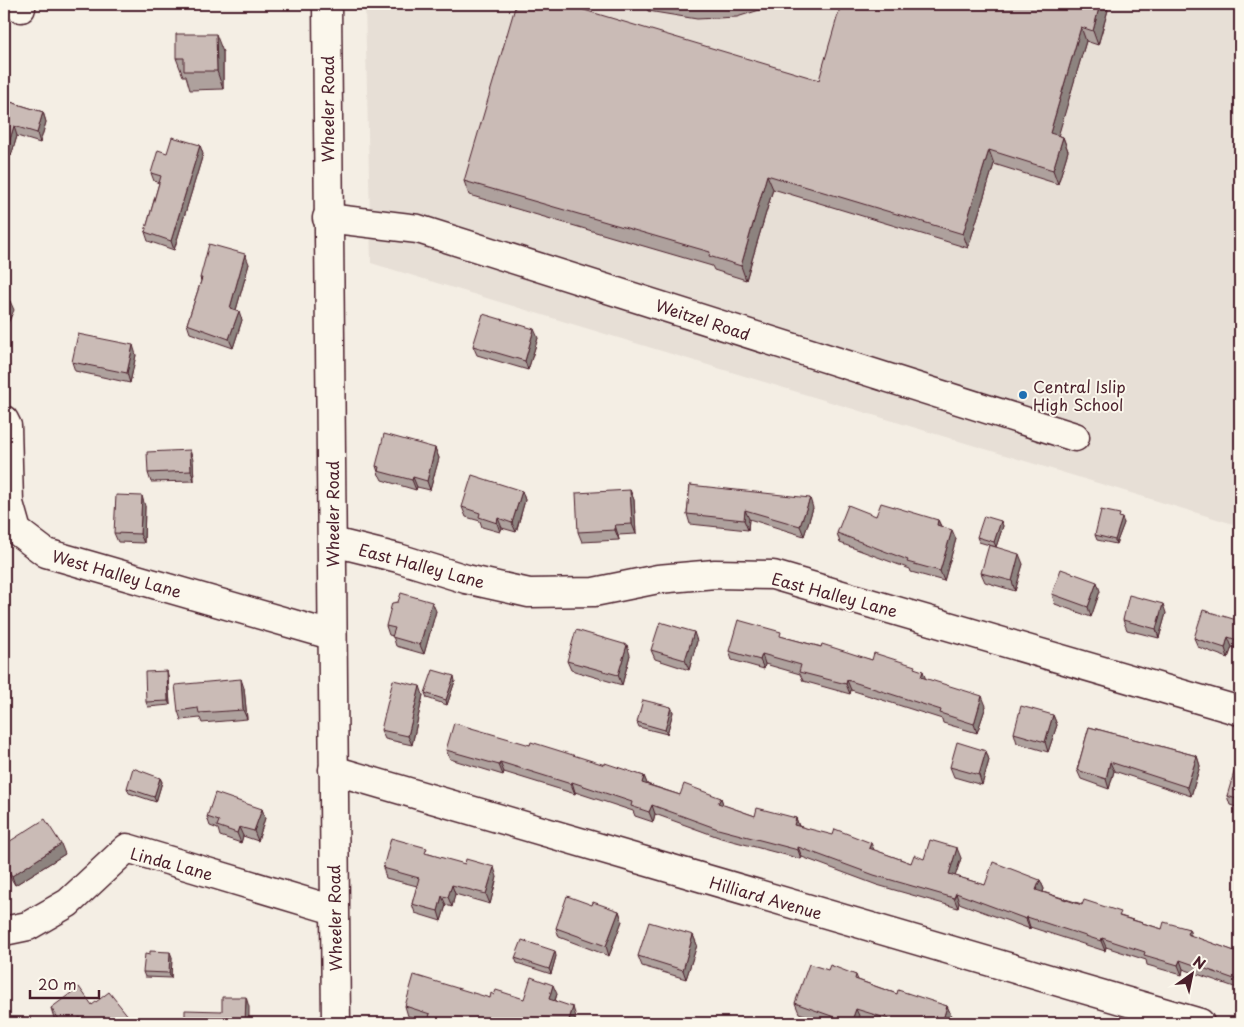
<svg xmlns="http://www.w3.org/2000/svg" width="1244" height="1027" font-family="'Playpen Sans',sans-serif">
	<rect width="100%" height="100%" fill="#f4eee4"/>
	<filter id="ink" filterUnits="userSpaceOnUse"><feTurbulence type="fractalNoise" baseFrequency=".02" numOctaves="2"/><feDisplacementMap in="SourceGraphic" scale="10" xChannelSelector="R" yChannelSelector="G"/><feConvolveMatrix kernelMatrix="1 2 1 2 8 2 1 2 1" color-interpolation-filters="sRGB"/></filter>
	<g filter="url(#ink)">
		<polygon fill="#e7dfd6" points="365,4 1240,4 1240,526 371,263"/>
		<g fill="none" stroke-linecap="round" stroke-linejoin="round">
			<g stroke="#4a1f2b" stroke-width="31">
				<g id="minor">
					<polyline points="13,4 21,8"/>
					<polyline points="327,218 418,229 1075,437"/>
					<polyline points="4,420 7,426 9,503 17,531 46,553 331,635"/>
					<polyline points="333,542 398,558 466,579 529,593 594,592 658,579 715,574 773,575 1240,711"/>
					<polyline points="333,770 1200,1023"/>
					<polyline points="4,931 28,926 68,903 127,848 334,910"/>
				</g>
			</g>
			<g stroke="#4a1f2b" stroke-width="31">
				<polyline id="major" points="327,4 336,1023"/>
			</g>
			<use href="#minor" stroke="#fbf7ec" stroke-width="28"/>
			<use href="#major" stroke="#fbf7ec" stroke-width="28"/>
		</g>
		<g fill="#aea19d" stroke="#4a1f2b">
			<polygon points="645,4 773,4 766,8 737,17 697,19 648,11"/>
			<polygon points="1108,10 1098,45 1086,41 1058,135 1063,137 1068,151 1058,184 994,164 968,248 773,189 746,280 714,270 712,266 469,195 464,181 819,80"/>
			<polygon points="223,52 223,89 190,90 186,76 183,76 176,58"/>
			<polygon points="4,100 43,112 46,122 40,143 17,136 11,156 4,153"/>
			<polygon points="203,154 174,250 148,241 145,232 159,183 154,181 151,173"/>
			<polygon points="249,264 236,310 242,320 233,348 190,333 187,324 201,281 200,278"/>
			<polygon points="538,338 528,370 477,355 473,346"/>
			<polygon points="136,355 130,383 75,371 72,362"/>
			<polygon points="435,448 439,458 430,490 417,487 416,490 382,480 380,476 379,475 376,466"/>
			<polygon points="193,460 194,481 151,482 148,473"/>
			<polygon points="690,485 813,508 804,536 749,519 748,530 690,524 687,514"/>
			<polygon points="630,490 634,500 636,534 618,535 619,540 582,542 578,532"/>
			<polygon points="522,491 525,500 516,532 502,528 500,532 482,527 480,521 466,517 462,507"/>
			<polygon points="145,506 144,543 118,542 114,533"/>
			<polygon points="876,516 938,520 941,526 956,539 944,581 911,572 910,569 840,543 837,533"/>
			<polygon points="1121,518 1124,523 1116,544 1097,540 1095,535"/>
			<polygon points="1001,521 1003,526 996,547 979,542 977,537"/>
			<polygon points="1023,564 1015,591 985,582 981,573"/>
			<polygon points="1100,591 1091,617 1055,604 1052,594"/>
			<polygon points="436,611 424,654 396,646 393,636 389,635 386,626"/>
			<polygon points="1166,613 1159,638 1127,630 1123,620"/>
			<polygon points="1240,621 1240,649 1232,647 1228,658 1198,647 1194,638"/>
			<polygon points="783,637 872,660 916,669 926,679 986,706 977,733 943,723 942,719 851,690 850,694 803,681 800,674 765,664 764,669 732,660 729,651"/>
			<polygon points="697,641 689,670 655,659 651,650"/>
			<polygon points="630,655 622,685 571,670 567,661"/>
			<polygon points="168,676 170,705 148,707 146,702"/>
			<polygon points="455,681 447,705 427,698 425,693"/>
			<polygon points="244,688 247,719 202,723 200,718 181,720 178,711"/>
			<polygon points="423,695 412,745 385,739 381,730"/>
			<polygon points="671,707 673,712 667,734 639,727 637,722"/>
			<polygon points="1053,715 1057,725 1048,752 1017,743 1014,733"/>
			<polygon points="1089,727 1197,756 1200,766 1191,796 1114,771 1109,789 1081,779 1077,770"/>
			<polygon points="530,745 644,776 647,784 680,795 721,798 723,805 755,816 796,818 799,826 874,850 911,863 924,859 961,858 955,876 985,885 1040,880 1044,889 1043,892 1162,929 1189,929 1191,936 1240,953 1240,989 1183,969 1182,975 1147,965 1146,960 1106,947 1105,951 1030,927 1030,929 959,903 958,908 877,885 802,857 801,859 721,838 655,814 653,822 635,816 633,811 575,792 575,794 504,772 503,775 450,759 446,750"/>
			<polygon points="986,751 989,760 982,785 954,777 950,767"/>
			<polygon points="1240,771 1240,808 1230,805 1227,796"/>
			<polygon points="160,778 162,782 156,802 129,793 127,788"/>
			<polygon points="262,809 265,818 258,841 243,836 241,843 220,836 218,829 210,826 207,817"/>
			<polygon points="4,845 65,854 15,885 4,867"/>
			<polygon points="429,854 497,877 490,904 455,894 452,907 446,905 441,921 415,913 412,904 417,886 386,878 383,868"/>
			<polygon points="592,905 619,911 622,921 609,956 559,937 556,928"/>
			<polygon points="693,935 697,945 686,979 642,966 638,956"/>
			<polygon points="556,956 551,974 517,963 515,958"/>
			<polygon points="172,957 171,978 145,977 143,972"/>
			<polygon points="828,970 856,975 858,980 897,994 947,1006 951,1015 948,1023 876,1023 860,1018 858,1023 828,1023 799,1013 795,1003"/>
			<polygon points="557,994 555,1001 576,1017 574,1023 431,1023 408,1016 405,1006 490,998 494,995 524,999"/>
			<polygon points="92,1005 131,1023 58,1023 54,1018 51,1008"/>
		</g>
		<g fill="#8d837f" stroke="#4a1f2b">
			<polygon points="1100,4 1105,4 1108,10 1098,45 1093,31"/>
			<polygon points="1081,27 1086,41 1055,147 1050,133"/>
			<polygon points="216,34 223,52 223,89 217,71"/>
			<polygon points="43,112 46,122 40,143 37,133"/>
			<polygon points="14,126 17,136 11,156 8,146"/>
			<polygon points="1063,137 1068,151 1058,184 1053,170"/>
			<polygon points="200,145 203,154 174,250 171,241"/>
			<polygon points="989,150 994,164 968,248 963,234"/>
			<polygon points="767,175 773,189 746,280 741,266"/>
			<polygon points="245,254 249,264 234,317 230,308"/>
			<polygon points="10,301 14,310 4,332 4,315"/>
			<polygon points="239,311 242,320 233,348 229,339"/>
			<polygon points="534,329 538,338 528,370 525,361"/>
			<polygon points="133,345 136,355 130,383 127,373"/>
			<polygon points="435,448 439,458 430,490 427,481"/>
			<polygon points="190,450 193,460 194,481 191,471"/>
			<polygon points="413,477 417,487 416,490 412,480"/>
			<polygon points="630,490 634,500 636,534 632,524"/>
			<polygon points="522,491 525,500 516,532 512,523"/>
			<polygon points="142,496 145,506 144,543 140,534"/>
			<polygon points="810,498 813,508 804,536 800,526"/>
			<polygon points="745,510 749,519 748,530 744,520"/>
			<polygon points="498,518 502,528 500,532 497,523"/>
			<polygon points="1122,518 1124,523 1116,544 1115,540"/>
			<polygon points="938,520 942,529 937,525"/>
			<polygon points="1001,521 1003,526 996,547 994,542"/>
			<polygon points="615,525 618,535 619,540 615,530"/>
			<polygon points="952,530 956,539 944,581 940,571"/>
			<polygon points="1019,554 1023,564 1015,591 1012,581"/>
			<polygon points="1097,582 1100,591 1091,617 1088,607"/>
			<polygon points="432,602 436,611 424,654 420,645"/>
			<polygon points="1163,604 1166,613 1159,638 1156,629"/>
			<polygon points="694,632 697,641 689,670 685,660"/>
			<polygon points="1228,637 1232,647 1228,658 1225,648"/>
			<polygon points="627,645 630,655 622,685 618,675"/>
			<polygon points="762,654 765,664 764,669 760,660"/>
			<polygon points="167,671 168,676 170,705 168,701"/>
			<polygon points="923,671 926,680 921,677"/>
			<polygon points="454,676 455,681 447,705 446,700"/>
			<polygon points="241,679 244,688 247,719 243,710"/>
			<polygon points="847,680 851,690 850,694 846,684"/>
			<polygon points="420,686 423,695 412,745 408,736"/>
			<polygon points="982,696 986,706 977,733 974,724"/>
			<polygon points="671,707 673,712 667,734 665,730"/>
			<polygon points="1053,715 1057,725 1048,752 1045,742"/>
			<polygon points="986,751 989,760 982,785 979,775"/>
			<polygon points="1197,756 1200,766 1191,796 1187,787"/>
			<polygon points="500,762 504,772 503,775 499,765"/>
			<polygon points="1110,762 1114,771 1109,789 1106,779"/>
			<polygon points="644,776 648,786 642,783"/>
			<polygon points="160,778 162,782 156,802 154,797"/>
			<polygon points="572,782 575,792 575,794 571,784"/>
			<polygon points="721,798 724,807 718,803"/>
			<polygon points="652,805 655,814 653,822 649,812"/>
			<polygon points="262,809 265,818 258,841 254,831"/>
			<polygon points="796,818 799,827 794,825"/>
			<polygon points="239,827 243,836 241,843 237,833"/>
			<polygon points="871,843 875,852 869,848"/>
			<polygon points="61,844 65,854 15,885 12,876"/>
			<polygon points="798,847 802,857 801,859 798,850"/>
			<polygon points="957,848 961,858 953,883 949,874"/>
			<polygon points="494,867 497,877 490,904 486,894"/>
			<polygon points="1040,880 1044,889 1040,900 1036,890"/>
			<polygon points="452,885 455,894 452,907 448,897"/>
			<polygon points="956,893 959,903 958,908 954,898"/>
			<polygon points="442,896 446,905 441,921 438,911"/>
			<polygon points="619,911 622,921 609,956 606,946"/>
			<polygon points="1027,917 1030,927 1030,929 1026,919"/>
			<polygon points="1189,929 1192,938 1187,934"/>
			<polygon points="693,935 697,945 686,979 683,970"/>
			<polygon points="1102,938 1106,947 1105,951 1101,941"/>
			<polygon points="555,951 556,956 551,974 549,969"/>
			<polygon points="170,952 172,957 171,978 169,973"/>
			<polygon points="1180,960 1183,969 1182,975 1178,965"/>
			<polygon points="553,985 557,994 552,1009 549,999"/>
			<polygon points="246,997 249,1007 249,1023 245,1023"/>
			<polygon points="947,1006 951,1015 948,1023 942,1023"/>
			<polygon points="573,1007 576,1017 574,1023 568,1023"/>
			<polygon points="856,1009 860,1018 858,1023 851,1023"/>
			<polygon points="80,1017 82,1023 71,1023"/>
			<polygon points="129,1017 131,1023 121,1023"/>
			<polygon points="103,1019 105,1023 98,1023"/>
		</g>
		<g fill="#cabbb6" stroke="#4a1f2b">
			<polygon points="516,4 564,4 819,80 841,4 1100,4 1093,31 1081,27 1050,133 1063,137 1053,170 989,150 963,234 767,175 741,266 709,256 710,252 464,181"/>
			<polygon points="682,4 721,4 692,5"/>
			<polygon points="176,34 216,34 217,71 184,71 184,58 176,58"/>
			<polygon points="4,100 43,112 37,133 14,126 8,146 4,145"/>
			<polygon points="172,137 200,145 171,241 145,232 161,176 151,173 158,150 167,153"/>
			<polygon points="209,244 245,254 230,308 239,311 229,339 187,324 202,278 200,278"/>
			<polygon points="4,298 10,301 4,315"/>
			<polygon points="483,314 534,329 525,361 473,346"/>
			<polygon points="78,334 133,345 127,373 72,362"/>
			<polygon points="384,434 435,448 427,481 413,477 412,480 378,471 379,467 376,466"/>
			<polygon points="190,450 191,471 148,473 147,452"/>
			<polygon points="472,475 522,491 512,523 498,518 497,523 479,517 480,513 462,507"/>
			<polygon points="690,485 810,498 800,526 745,510 744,520 687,514"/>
			<polygon points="630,490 632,524 615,525 615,530 578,532 576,493"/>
			<polygon points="116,495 142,496 140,534 114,533"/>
			<polygon points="881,503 938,520 937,525 952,530 940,571 907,562 908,560 837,533 848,505 876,516"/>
			<polygon points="1101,510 1120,514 1119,517 1122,518 1115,540 1095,535"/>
			<polygon points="984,516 1001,521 994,542 977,537"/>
			<polygon points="989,545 1019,554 1012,581 981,573"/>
			<polygon points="1061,569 1097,582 1088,607 1052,594"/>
			<polygon points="401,593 432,602 420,645 392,637 395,628 386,626 392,603 398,602"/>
			<polygon points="1129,595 1163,604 1156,629 1123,620"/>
			<polygon points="1203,610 1240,621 1240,641 1228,637 1225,648 1194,638"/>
			<polygon points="738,620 781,632 780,636 821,647 822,644 872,660 874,653 915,666 914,668 923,671 921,677 982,696 974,724 940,713 941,710 847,680 846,684 799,672 801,665 762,654 760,660 729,651"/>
			<polygon points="660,622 694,632 685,660 651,650"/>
			<polygon points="576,630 627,645 618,675 567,661"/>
			<polygon points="433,670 454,676 446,700 425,693"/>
			<polygon points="167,671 168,701 146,702 145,672"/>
			<polygon points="241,679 243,710 199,713 198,708 178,711 175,685"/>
			<polygon points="393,680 420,686 408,736 381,730"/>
			<polygon points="643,700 671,707 665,730 637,722"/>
			<polygon points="1021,706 1053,715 1045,742 1014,733"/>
			<polygon points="454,723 530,745 531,742 605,765 605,763 644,776 642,783 680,795 684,784 721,798 718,803 755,816 757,808 796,818 794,825 833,835 835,829 871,843 869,848 911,863 914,855 924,859 930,840 957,848 949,874 985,885 993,862 1040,880 1036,890 1082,905 1084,900 1121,912 1119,916 1162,929 1164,922 1189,929 1187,934 1240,953 1240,981 1180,960 1178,965 1144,955 1145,952 1102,938 1101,941 1027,917 1026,919 956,893 954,898 874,875 798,847 798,850 718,829 652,805 649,812 631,806 632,802 572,782 571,784 500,762 499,765 446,750"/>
			<polygon points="1089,727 1197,756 1187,787 1110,762 1106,779 1077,770"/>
			<polygon points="957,742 986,751 979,775 950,767"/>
			<polygon points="133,768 160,778 154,797 127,788"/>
			<polygon points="1235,769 1240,771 1240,800 1227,796"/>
			<polygon points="215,793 262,809 254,831 239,827 237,833 217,826 219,821 207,817"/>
			<polygon points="45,819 61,844 12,876 4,863 4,845"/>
			<polygon points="391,838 427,848 425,853 465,864 466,859 494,867 486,894 452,885 448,897 442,896 438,911 412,904 419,878 383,868"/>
			<polygon points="567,896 592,905 593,902 619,911 606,946 556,928"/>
			<polygon points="649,922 693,935 683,970 638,956"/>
			<polygon points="522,940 555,951 549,969 515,958"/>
			<polygon points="150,951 170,952 169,973 143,972 145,954 150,955"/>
			<polygon points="809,964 828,970 830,965 856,975 855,979 897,994 898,990 947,1006 942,1023 902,1023 856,1009 851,1023 795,1003"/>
			<polygon points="414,975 490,998 491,993 494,995 496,990 524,999 531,977 553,985 549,999 573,1007 568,1023 511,1023 501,1020 500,1023 449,1023 429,1017 430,1014 405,1006"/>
			<polygon points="79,987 92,1005 109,992 129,1017 121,1023 107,1023 103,1019 98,1023 84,1023 80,1017 71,1023 62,1023 51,1008"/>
			<polygon points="222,997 246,997 245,1023 185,1023 185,1010 222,1011"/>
			<polygon points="988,1018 1004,1023 987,1023"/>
		</g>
	</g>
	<circle fill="#1f6fb2" stroke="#fbf7ec" stroke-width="2" cx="1023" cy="395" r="5"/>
	<g text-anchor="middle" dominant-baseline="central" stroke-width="4" stroke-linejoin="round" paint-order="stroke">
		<g font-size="16" fill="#4a1f2b" stroke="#fbf7ec">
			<text transform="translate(327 109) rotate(-90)">Wheeler Road</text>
			<text transform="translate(703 319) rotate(18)">Weitzel Road</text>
			<text transform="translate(332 514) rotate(-90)">Wheeler Road</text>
			<text transform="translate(422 565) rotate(15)">East Halley Lane</text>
			<text transform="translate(117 573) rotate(16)">West Halley Lane</text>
			<text transform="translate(835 594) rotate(15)">East Halley Lane</text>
			<text transform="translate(172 863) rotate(15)">Linda Lane</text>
			<text transform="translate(766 897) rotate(16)">Hilliard Avenue</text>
			<text transform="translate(334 918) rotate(-91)">Wheeler Road</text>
		</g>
		<g font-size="16" fill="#4a1f2b" stroke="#fbf7ec" text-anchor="start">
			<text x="1033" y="386">Central Islip<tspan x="1033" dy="18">High School</tspan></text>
		</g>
	</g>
	<rect width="1244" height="1027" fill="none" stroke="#fbf7ec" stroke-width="20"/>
	<rect x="10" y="10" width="1224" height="1007" fill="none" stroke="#4a1f2b" stroke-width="2" filter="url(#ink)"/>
	<g transform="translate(1192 974) rotate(33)" stroke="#fbf7ec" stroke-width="4" paint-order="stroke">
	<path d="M0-4L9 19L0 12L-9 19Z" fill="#4a1f2b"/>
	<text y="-8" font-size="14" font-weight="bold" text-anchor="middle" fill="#4a1f2b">N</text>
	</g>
	<path d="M30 990v8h69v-8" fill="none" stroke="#4a1f2b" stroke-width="2.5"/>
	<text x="38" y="990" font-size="15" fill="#4a1f2b" stroke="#fbf7ec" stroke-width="4" paint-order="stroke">20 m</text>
</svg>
